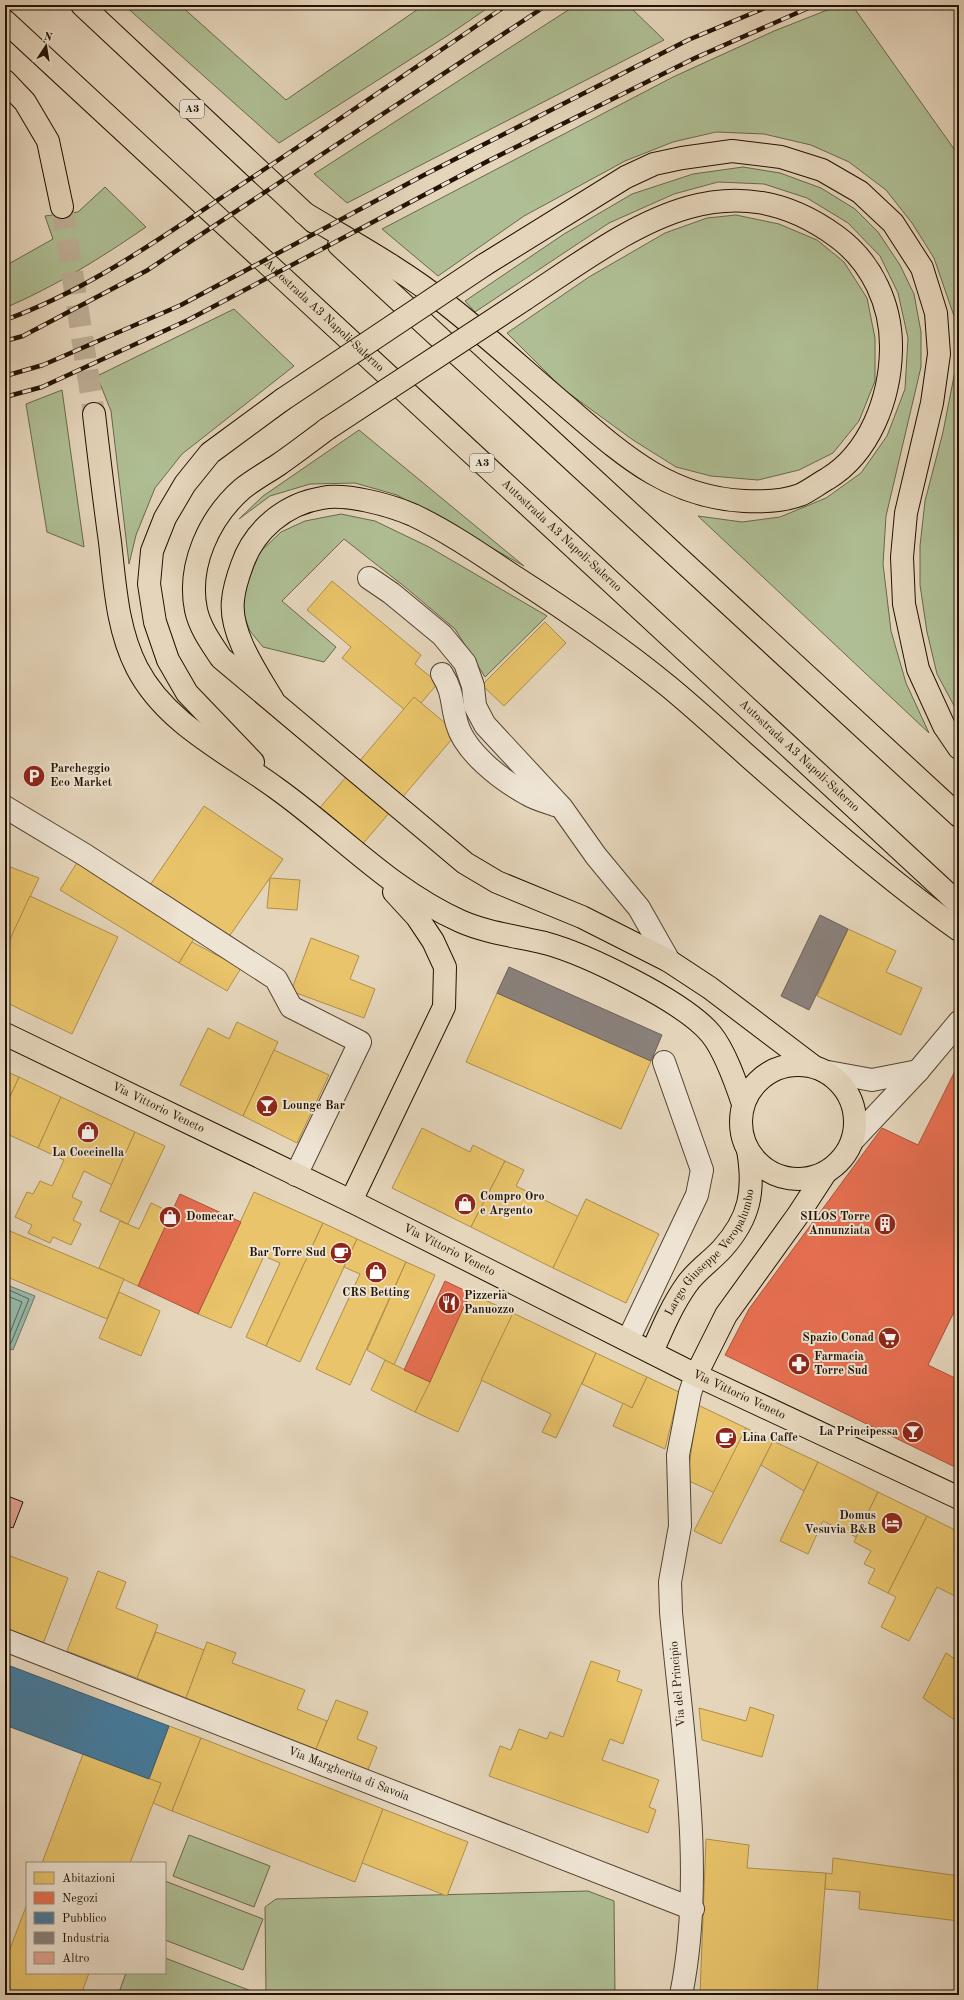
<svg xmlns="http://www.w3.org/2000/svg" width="964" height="2000" font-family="'Old Standard TT',serif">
	<rect width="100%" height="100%" fill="#e5d5bb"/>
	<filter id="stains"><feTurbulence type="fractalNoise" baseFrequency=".005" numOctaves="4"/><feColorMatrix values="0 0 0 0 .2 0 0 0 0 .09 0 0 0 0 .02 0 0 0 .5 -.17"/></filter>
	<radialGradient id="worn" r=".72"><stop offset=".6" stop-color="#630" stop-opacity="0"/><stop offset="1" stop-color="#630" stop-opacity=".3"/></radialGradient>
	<g fill="#afbe94" stroke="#68684b">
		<polygon points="124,5 180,5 286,100 424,5 492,5 447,36 279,143"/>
		<polygon points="576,5 628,5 664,40 347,203 314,174"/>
		<polygon points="840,5 852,5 959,156 959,715 937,674 927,632 920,585 920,546 925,501 943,432 955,371 954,316 934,258 912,223 886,190 849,162 811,145 764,134 716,132 673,142 625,161 524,216 438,276 382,229 673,77 774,31"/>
		<polygon points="743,167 780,173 821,188 855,209 878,232 900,265 914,294 921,332 921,367 886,516 883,564 891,631 906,683 929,733 698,516 742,522 780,517 826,498 861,473 887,436 905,389 908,338 898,293 880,256 848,223 807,198 764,184 718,182 674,194 609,223 475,312 465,301 564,234 632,194 693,174"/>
		<path d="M105,187L146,227C101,258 56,286 5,308V266L53,239L45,216L78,212Z"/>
		<polygon points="736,215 779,224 817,240 844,262 867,298 875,338 875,381 859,421 833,453 799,470 758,480 711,476 676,467 633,440 563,389 507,333 589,277 665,233 707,218"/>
		<polygon points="234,309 294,366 182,454 155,488 136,535 129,564 111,411 97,376"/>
		<polygon points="62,390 84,547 47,532 26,404"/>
		<polygon points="359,430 524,566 397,495 355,483 310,484 270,496 239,519 263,496"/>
		<polygon points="341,514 375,521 429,547 547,616 485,677 455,629 405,587 344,539 282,601 336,647 324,662 263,647 250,631 241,608 248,582 259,553 281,532 305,521"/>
		<polygon points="189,1835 270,1866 254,1907 173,1876"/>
		<polygon points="165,1881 263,1919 243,1970 165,1940"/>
		<polygon points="588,1891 614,1901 615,1995 266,1995 265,1907 276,1899"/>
		<polygon points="165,1958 254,1992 253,1995 118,1995 126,1973 165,1973"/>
	</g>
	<polygon fill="#97b9ab" stroke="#687667" points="7,1285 35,1296 13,1350 5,1347 5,1290"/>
	<g fill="#e9c46a" stroke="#ad8f4b">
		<polygon points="332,581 421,655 415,664 438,683 411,715 342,658 351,647 307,610"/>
		<polygon points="545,622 566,643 504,706 482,685"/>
		<polygon points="414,697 457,733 356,852 312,817"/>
		<polygon points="204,806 283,859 226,941 148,888"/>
		<polygon points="78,861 196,935 179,963 60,890"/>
		<polygon points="5,865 39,878 5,950"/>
		<polygon points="270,878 300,880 297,910 267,908"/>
		<polygon points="30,896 118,937 72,1034 5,1002 5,950"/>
		<polygon points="848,929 896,951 886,972 922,988 901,1035 817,996"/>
		<polygon points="311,938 359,956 350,979 375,989 364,1018 291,991"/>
		<polygon points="192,942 241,968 227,991 179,963"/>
		<polygon points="497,993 651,1061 621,1129 466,1062"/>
		<polygon points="237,1022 278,1042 243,1116 180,1085 208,1028 229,1039"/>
		<polygon points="274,1050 329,1075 297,1143 243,1116"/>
		<polygon points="5,1071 19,1077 5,1108"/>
		<polygon points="19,1077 61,1097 38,1148 5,1133 5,1108"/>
		<polygon points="61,1097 135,1132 112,1185 84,1171 72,1197 82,1202 73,1220 81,1224 71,1245 53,1237 50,1243 28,1233 32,1225 15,1217 27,1192 33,1194 40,1181 52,1186 64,1160 38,1148"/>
		<polygon points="422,1128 470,1152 473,1145 505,1161 471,1227 392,1188"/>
		<polygon points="135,1132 165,1146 128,1224 100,1211"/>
		<polygon points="505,1161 524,1170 516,1186 579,1217 553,1268 471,1227"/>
		<polygon points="254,1192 323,1223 266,1346 246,1337 280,1263 264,1256 231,1328 198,1314"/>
		<polygon points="586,1199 659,1234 626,1303 553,1268"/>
		<polygon points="151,1203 172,1213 138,1286 99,1268 120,1221 139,1229"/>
		<polygon points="323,1223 357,1239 300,1362 266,1346"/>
		<polygon points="5,1229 124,1279 107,1319 5,1276"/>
		<polygon points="357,1239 406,1262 350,1385 316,1369 360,1274 344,1267"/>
		<polygon points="406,1262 435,1275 394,1365 367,1350"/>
		<polygon points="119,1292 160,1311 141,1356 99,1338"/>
		<polygon points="470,1293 513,1313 458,1432 415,1412"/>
		<polygon points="513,1313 596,1353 556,1438 542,1432 551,1414 481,1380"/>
		<polygon points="596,1353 647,1377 632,1408 582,1384"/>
		<polygon points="385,1360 430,1382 415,1412 371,1390"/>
		<polygon points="647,1377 679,1392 665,1449 613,1426 623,1403 632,1408"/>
		<polygon points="698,1405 746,1428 715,1493 687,1480"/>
		<polygon points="746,1428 773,1441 721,1544 694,1531"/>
		<polygon points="773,1441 818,1462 804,1491 761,1465"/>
		<polygon points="818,1462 878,1492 856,1537 823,1521 808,1554 780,1541"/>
		<polygon points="878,1492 927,1516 888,1593 868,1583 875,1569 864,1564 871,1551 854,1542"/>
		<polygon points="927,1516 959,1532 959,1598 937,1587 909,1641 881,1627 896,1597 888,1593"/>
		<polygon points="5,1554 68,1578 43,1644 5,1630"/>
		<polygon points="98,1571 126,1582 116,1608 158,1625 137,1678 67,1651"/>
		<polygon points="156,1632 204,1650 186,1698 137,1678"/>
		<polygon points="207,1642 236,1653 232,1663 305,1690 297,1709 327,1721 316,1749 186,1698"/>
		<polygon points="946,1653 959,1662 959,1723 923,1698"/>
		<polygon points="591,1661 620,1671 617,1681 642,1690 623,1744 610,1739 602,1760 659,1780 649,1807 656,1810 648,1833 489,1776 500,1746 511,1750 519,1729 547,1739 550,1732 563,1737"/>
		<polygon points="336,1700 368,1712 357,1739 377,1747 368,1770 316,1749"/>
		<polygon points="750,1707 774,1715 762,1757 702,1740 699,1708 746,1721"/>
		<polygon points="169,1726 201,1738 172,1811 153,1803 161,1783 149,1779"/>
		<polygon points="201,1738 383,1809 355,1882 172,1811"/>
		<polygon points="83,1754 161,1783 130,1863 42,1863"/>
		<polygon points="383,1809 468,1842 447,1896 362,1863"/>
		<polygon points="706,1839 749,1845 747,1868 826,1873 817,1995 700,1995"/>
		<polygon points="833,1858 959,1876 959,1921 859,1909 860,1892 825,1889 826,1873 832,1874"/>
		<polygon points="27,1904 27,1973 89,1973 81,1995 5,1995 5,1962"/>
	</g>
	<g fill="#e76f51" stroke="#ac5339">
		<polygon points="959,1063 959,1302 928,1365 955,1378 959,1370 959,1469 725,1355 749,1309 882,1128 918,1145"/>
		<polygon points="180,1194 241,1222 198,1314 138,1286"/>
		<polygon points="445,1281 470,1293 430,1382 404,1370"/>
	</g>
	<polygon fill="#457b9d" stroke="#3a5c6e" points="5,1664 169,1726 149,1779 5,1725"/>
	<g fill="#8a817c" stroke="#6b6057">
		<polygon points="820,915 848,929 809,1010 781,996"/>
		<polygon points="509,967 662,1035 651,1061 497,993"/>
	</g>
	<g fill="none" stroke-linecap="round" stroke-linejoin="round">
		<g stroke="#5c6656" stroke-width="1">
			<polyline points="5,1290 9,1290 29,1299 11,1343 5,1344"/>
			<polyline points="5,1295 22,1302 8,1338 5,1339"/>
		</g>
	</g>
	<polygon fill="#dfa390" stroke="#221202" points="5,1495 23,1502 13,1528 5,1525"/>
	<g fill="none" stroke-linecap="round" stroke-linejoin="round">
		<polyline stroke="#beae96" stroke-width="22" stroke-dasharray="22 11" stroke-linecap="butt" points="62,207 94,414"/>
		<g stroke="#534330" stroke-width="24">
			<g id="minor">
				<polyline points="369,578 391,593 442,635 465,663 473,686 475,706 485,725 562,808 596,856 639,908 669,961"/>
				<path d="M442,674C454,693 451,704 457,724C465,752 501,780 527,794C535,799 546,802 555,805"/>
				<polyline points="5,807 85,855 276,979 291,1007 360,1042 296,1175"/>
				<polyline points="828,1072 872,1080 918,1071"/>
				<polyline points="853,1140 918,1071 959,1022"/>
				<polyline points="628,1340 697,1195 702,1170 664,1062"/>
				<path id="s1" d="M5,1640L693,1909"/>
				<path d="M681,1995C706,1873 682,1735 671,1612L670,1582L680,1526L678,1455L690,1393L696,1375"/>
			</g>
		</g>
		<g stroke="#221202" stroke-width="24">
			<g id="major">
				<path id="s2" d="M5,1034L351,1201L696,1375L959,1498"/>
				<circle cx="798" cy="1122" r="57"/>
				<path id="s3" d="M652,1352C662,1329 672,1305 687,1284C696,1271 711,1261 722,1249C750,1218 755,1191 748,1150"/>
				<polyline points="696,1375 726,1315 798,1215 826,1172"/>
			</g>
		</g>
		<g stroke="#221202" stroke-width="24">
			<g id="highway">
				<polyline points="82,5 314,222"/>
				<path id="s4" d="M5,21L959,904"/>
				<polyline points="5,81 25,102 48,141 62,207"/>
				<path d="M304,213C352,242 402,269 446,304C487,336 526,372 566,406C621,453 667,497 744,501C762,502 783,501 800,495C809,491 818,484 827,479C870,453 890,398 891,350C892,305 872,262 836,236C721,152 623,235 525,299"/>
				<polyline points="339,245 959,816"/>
				<polyline points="484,265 626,177 654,164 682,158 732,151 781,157 822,170 860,192 893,223 922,268 936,313 939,354 932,403 906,513 902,557 904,604 918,669 944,726 959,748"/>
				<path d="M94,414C99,457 104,499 110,542C115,585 117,629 137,668C166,724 227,752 276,788C338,832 389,889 460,921C487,933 516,936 545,943C586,954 685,1002 711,1034C725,1051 736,1083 743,1104"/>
				<path d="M327,429C311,441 294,454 278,465C266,473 253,480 242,489C209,518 187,566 196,610C200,628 211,643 221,658L465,863L497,882L582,917L669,961L710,988L813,1066"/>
				<path d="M273,700C257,673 229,633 233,600C234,588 238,576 242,565C254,530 285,504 322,498C346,493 390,505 413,515C449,532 482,555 515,577C568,611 620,647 668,686C696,709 723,734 750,758C818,818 886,878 959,930"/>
				<polyline points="253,762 187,693 168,660 155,622 149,584 152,551 165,518 185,484 210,453 282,400"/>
				<polyline points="351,1201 444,1007 445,967 433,941 417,917 394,892"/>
			</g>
		</g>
		<use href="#minor" stroke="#eee4d3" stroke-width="22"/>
		<use href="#major" stroke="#e5d5bb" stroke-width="22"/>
		<use href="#highway" stroke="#e5d5bb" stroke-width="22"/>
		<g stroke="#221202" stroke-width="4.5">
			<g id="rail">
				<path d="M5,320C83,292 152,244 221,198C317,135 412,70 507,5"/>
				<polyline points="5,341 23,336 146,271 547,5"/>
				<polyline points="5,376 43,365 181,305 424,175 688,40 772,5"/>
				<polyline points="5,397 42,387 188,320 490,160 695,58 815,5"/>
			</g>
		</g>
		<use href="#rail" stroke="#eee4d3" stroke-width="3" stroke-dasharray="9" stroke-linecap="butt"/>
		<g stroke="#221202" stroke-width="24" stroke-linecap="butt">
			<g id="highway-bridge">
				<polyline points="282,400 484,265"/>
				<polyline points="327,429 525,299"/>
			</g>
		</g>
		<use href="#highway-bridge" stroke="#e5d5bb" stroke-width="22"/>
	</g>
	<defs>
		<g id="parking-disc" transform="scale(1.15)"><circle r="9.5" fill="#8f2418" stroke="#eee4d3"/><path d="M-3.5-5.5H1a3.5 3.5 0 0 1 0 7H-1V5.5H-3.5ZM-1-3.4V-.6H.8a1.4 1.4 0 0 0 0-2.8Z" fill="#fff"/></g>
		<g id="bar-disc" transform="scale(1.15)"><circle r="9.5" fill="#8f2418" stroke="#eee4d3"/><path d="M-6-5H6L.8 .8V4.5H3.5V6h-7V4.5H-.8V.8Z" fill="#fff"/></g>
		<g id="shop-disc" transform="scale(1.15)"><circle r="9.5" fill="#8f2418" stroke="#eee4d3"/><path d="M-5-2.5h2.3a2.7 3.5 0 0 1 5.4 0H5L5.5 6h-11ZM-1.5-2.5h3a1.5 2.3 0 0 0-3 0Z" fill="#fff"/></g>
		<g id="building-disc" transform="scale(1.15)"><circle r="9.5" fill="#8f2418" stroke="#eee4d3"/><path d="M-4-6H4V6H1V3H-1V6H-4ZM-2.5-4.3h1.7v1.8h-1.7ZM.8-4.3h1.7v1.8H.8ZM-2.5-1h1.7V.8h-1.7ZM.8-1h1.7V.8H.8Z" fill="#fff"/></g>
		<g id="cafe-disc" transform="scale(1.15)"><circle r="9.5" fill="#8f2418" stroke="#eee4d3"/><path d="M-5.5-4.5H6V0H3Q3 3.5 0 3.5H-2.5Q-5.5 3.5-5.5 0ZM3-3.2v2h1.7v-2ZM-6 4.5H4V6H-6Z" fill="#fff"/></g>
		<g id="restaurant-disc" transform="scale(1.15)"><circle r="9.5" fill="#8f2418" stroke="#eee4d3"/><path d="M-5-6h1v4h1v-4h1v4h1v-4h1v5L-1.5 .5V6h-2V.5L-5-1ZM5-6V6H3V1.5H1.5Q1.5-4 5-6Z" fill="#fff"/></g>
		<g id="supermarket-disc" transform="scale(1.15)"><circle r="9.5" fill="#8f2418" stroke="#eee4d3"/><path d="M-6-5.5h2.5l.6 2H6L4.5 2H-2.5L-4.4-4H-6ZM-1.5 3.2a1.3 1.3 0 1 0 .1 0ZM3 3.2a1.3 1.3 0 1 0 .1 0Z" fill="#fff"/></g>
		<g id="pharmacy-disc" transform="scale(1.15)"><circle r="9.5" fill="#8f2418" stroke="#eee4d3"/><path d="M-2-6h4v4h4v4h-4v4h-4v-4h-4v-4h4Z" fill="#fff"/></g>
		<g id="hotel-disc" transform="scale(1.15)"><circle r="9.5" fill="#8f2418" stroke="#eee4d3"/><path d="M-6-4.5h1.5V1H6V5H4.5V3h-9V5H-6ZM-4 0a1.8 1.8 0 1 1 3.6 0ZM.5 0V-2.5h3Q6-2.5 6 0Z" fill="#fff"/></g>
	</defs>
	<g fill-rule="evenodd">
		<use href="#parking-disc" x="34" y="776"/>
		<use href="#bar-disc" x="267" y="1106"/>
		<use href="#shop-disc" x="88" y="1132"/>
		<use href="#shop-disc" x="465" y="1204"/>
		<use href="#shop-disc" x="170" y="1217"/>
		<use href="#building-disc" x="885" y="1224"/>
		<use href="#cafe-disc" x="341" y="1253"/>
		<use href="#shop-disc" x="376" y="1272"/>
		<use href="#restaurant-disc" x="449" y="1303"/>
		<use href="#supermarket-disc" x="889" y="1338"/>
		<use href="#pharmacy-disc" x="799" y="1364"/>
		<use href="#bar-disc" x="913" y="1432"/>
		<use href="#cafe-disc" x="726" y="1438"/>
		<use href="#hotel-disc" x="892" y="1523"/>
	</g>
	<g text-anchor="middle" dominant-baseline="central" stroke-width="4" stroke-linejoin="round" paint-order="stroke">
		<g fill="#eee4d3" stroke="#5f5141" stroke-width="1">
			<rect x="180" y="100" width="24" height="18" rx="3"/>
			<rect x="470" y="454" width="24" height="18" rx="3"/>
		</g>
		<g font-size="11" font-weight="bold" fill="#221202">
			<text x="192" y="109">A3</text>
			<text x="482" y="463">A3</text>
		</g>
		<g font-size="12" fill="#221202" stroke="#eee4d3">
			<text stroke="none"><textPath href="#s4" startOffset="434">Autostrada A3 Napoli-Salerno</textPath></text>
			<text stroke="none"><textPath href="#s4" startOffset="758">Autostrada A3 Napoli-Salerno</textPath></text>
			<text stroke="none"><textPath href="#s4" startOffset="1082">Autostrada A3 Napoli-Salerno</textPath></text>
			<text stroke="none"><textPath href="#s2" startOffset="170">Via Vittorio Veneto</textPath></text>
			<text stroke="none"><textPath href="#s2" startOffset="494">Via Vittorio Veneto</textPath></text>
			<text stroke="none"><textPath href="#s3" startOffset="117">Largo Giuseppe Veropalumbo</textPath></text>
			<text stroke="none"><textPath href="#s2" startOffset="818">Via Vittorio Veneto</textPath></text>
			<text transform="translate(678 1684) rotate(-95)">Via del Principio</text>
			<text stroke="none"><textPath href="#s1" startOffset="369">Via Margherita di Savoia</textPath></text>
		</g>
		<g font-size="12" font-weight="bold" fill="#221202" stroke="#eee4d3" text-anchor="start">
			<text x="50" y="769">Parcheggio<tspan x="50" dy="14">Eco Market</tspan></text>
			<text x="282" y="1106">Lounge Bar</text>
			<text x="88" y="1153" text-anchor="middle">La Coccinella</text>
			<text x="480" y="1197">Compro Oro<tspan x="480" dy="14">e Argento</tspan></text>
			<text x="186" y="1217">Domecar</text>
			<text x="870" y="1217" text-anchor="end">SILOS Torre<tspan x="870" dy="14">Annunziata</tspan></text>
			<text x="326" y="1253" text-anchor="end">Bar Torre Sud</text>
			<text x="376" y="1293" text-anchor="middle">CRS Betting</text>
			<text x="464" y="1296">Pizzeria<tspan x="464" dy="14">Panuozzo</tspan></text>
			<text x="874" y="1338" text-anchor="end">Spazio Conad</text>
			<text x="814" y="1357">Farmacia<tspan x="814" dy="14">Torre Sud</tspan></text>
			<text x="898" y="1432" text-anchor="end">La Principessa</text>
			<text x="742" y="1438">Lina Caffe</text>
			<text x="876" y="1516" text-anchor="end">Domus<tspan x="876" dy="14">Vesuvia B&amp;B</tspan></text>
		</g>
	</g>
	<rect width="964" height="2000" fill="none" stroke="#e5d5bb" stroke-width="20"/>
	<rect x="6" y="6" width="952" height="1988" fill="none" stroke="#221202" stroke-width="2"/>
	<rect x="10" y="10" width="944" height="1980" fill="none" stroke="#221202"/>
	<rect x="26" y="1862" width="140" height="112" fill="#eee4d3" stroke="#9c907f"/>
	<rect x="34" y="1872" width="20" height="12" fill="#e9c46a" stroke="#9c907f"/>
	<text x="62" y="1882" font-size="12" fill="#221202">Abitazioni</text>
	<rect x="34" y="1892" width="20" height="12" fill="#e76f51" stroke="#9c907f"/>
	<text x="62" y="1902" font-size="12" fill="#221202">Negozi</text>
	<rect x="34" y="1912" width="20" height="12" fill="#457b9d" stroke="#9c907f"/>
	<text x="62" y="1922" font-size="12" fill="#221202">Pubblico</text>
	<rect x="34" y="1932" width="20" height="12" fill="#8a817c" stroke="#9c907f"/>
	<text x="62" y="1942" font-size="12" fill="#221202">Industria</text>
	<rect x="34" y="1952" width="20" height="12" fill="#dfa390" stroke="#9c907f"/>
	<text x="62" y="1962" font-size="12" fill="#221202">Altro</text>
	<g transform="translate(46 46) rotate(12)" stroke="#eee4d3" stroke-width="3" paint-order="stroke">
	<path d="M0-3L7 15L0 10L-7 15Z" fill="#221202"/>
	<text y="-6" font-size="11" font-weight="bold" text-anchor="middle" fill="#221202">N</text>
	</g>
	<rect width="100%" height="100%" filter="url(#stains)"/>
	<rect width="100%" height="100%" fill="url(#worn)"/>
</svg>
